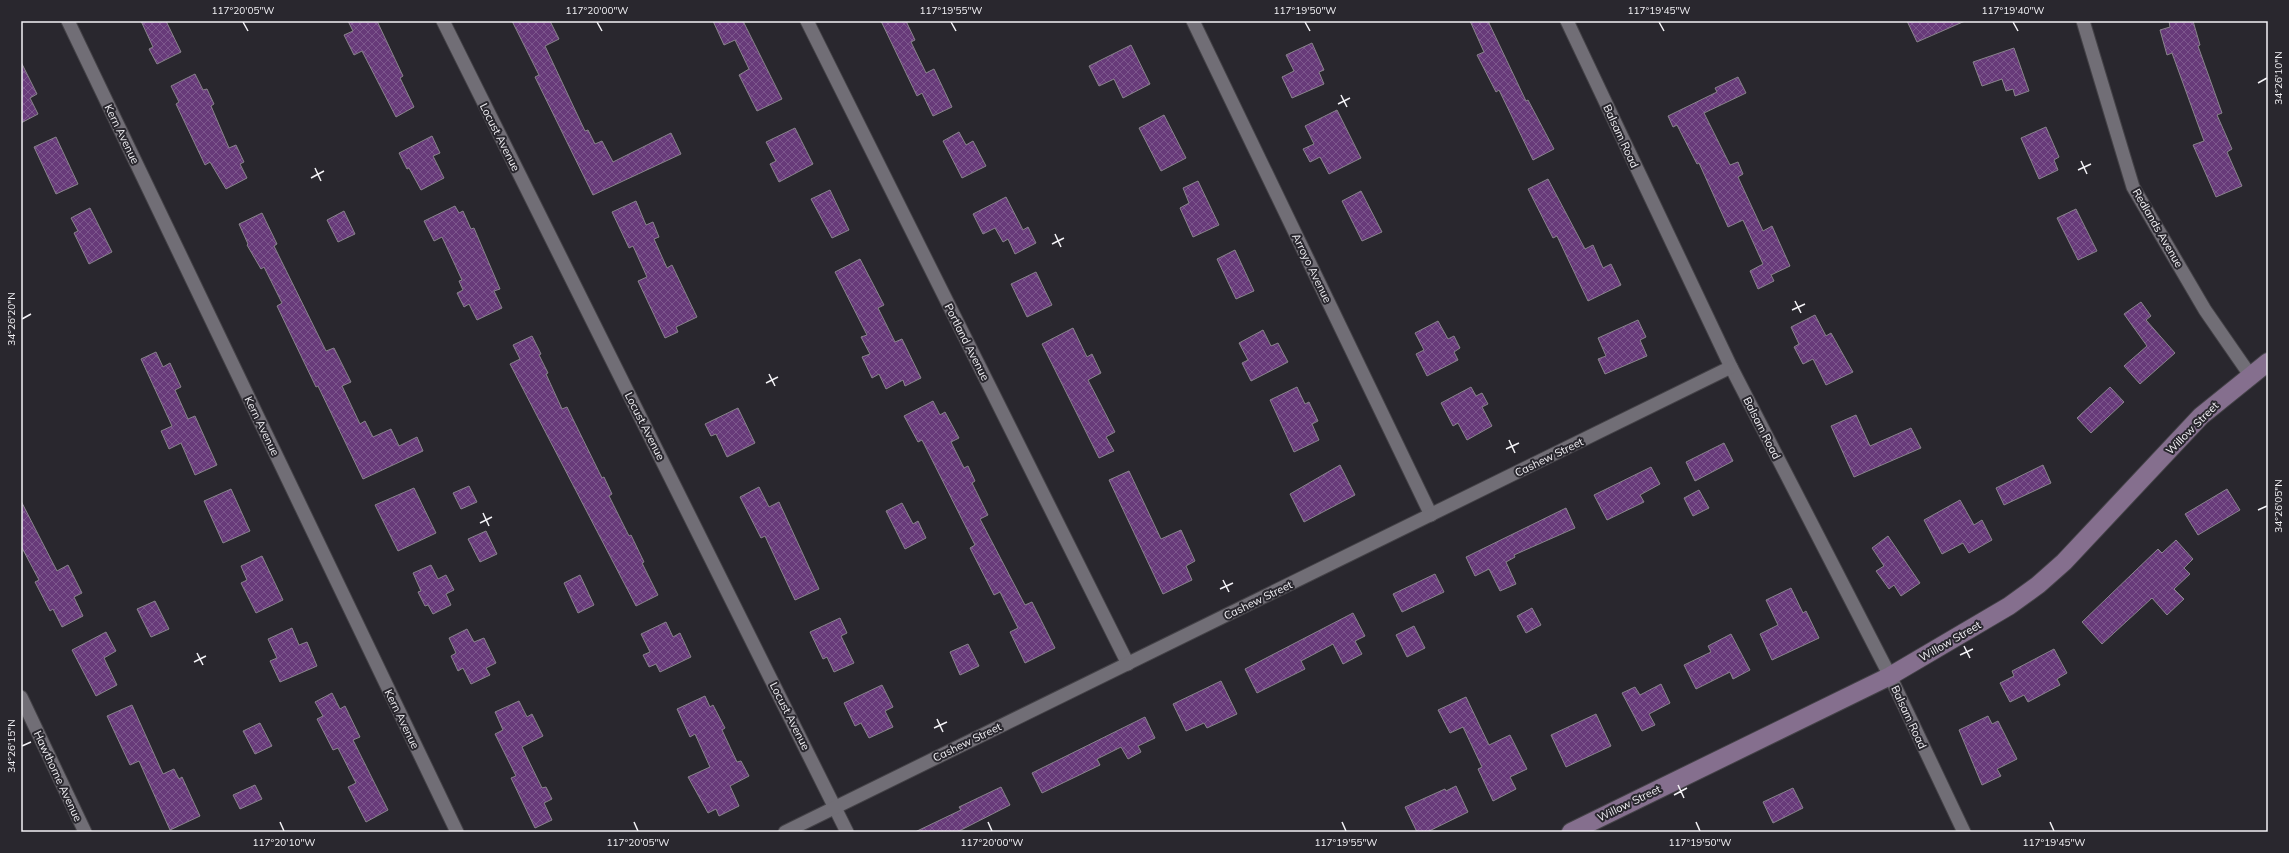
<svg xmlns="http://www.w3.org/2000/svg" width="2289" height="853" font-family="Mulish,sans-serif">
	<defs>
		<pattern id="building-cross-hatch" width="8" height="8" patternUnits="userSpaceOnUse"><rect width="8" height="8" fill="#673a79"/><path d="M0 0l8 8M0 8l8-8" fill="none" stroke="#7d578d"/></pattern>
	</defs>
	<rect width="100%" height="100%" fill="#29272e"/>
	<g fill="url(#building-cross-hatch)" stroke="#89848c">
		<polygon points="141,21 166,21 181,52 157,64 149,49 153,47"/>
		<polygon points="348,21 377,21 403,76 400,78 414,107 396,117 362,51 354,55 344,35 353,31"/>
		<polygon points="512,21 550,21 559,39 545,46 585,131 588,130 595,144 602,141 613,162 671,133 681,154 593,195 535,77 539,75"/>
		<polygon points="713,21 743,21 782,99 757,111 739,75 749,69 735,40 724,45"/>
		<polygon points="881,21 906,21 915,40 911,42 926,73 934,69 952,107 933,116 922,93 917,96"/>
		<polygon points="1470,21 1488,21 1526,101 1528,100 1554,149 1533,160 1499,90 1496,92 1477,55 1484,52"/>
		<polygon points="1907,21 1965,21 1917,42"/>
		<polygon points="2169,21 2193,21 2200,45 2198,46 2222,113 2217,115 2232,149 2227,152 2242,186 2216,197 2193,145 2204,141 2172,53 2167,55 2160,30 2170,27"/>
		<polygon points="1312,43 1324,70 1319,72 1324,84 1292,98 1282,77 1294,71 1286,55"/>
		<polygon points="1131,45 1150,84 1123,98 1114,79 1099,86 1089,66"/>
		<polygon points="2014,48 2029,91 2015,96 2013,89 2006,91 2002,79 1982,86 1973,62"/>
		<polygon points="21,62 37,94 30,98 38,114 21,123"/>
		<polygon points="195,74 203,90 207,89 214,104 211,106 229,148 236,145 244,162 240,164 247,178 226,189 210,162 205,165 176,104 179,102 171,86"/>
		<polygon points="1738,77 1746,93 1704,113 1730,165 1738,162 1743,174 1738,177 1763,231 1772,226 1790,266 1771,275 1774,281 1758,289 1750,271 1763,264 1743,220 1728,227 1699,163 1697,164 1677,125 1673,127 1668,116 1717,92 1715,88"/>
		<polygon points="1337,110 1361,158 1329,174 1320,157 1310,162 1303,149 1314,144 1305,126"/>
		<polygon points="1164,115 1186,158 1161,171 1139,128"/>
		<polygon points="2046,127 2059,157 2054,160 2058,170 2039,179 2021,138"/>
		<polygon points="795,128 813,164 779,182 770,164 776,161 766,142"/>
		<polygon points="959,132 966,145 973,141 986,166 962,178 943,141"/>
		<polygon points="432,136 440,153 433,156 444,178 421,190 409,168 407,169 399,153"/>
		<polygon points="56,137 78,184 56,194 34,147"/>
		<polygon points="1548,179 1585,249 1593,245 1603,268 1611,264 1621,285 1588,301 1557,236 1553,238 1528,189"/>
		<polygon points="1198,181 1219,225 1193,237 1180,208 1189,203 1183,188"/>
		<polygon points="830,190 849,230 832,238 811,199"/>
		<polygon points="1361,191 1382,232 1362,241 1342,201"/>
		<polygon points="1006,197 1023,230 1028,227 1036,243 1015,254 1008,239 1003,242 995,228 983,234 973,214"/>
		<polygon points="636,201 646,225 653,222 659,237 654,239 667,268 672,265 697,317 676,327 678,332 665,338 638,281 647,277 633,246 629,248 612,212"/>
		<polygon points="455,206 459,213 463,211 471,229 474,228 500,289 494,291 502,308 477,320 469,304 464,307 457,293 463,290 459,281 462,280 442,237 434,241 424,221"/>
		<polygon points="90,208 112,252 89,264 74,233 78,231 71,218"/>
		<polygon points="2076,209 2097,251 2078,260 2057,218"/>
		<polygon points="344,211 355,234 338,242 327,220"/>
		<polygon points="262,213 277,244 274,246 326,351 334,348 351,382 342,386 360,424 365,421 373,437 391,429 399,446 417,437 423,451 363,479 318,386 316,387 277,306 282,303 264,267 261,269 247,245 248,244 239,224"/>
		<polygon points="1235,250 1254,291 1236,299 1217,259"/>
		<polygon points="860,259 884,305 878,308 895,342 902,339 921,378 905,386 903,380 886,389 879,374 872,378 862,357 870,354 861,337 867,335 835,272"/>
		<polygon points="1036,272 1052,305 1027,317 1011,284"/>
		<polygon points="2141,302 2151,316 2146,320 2175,353 2140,384 2124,366 2147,346 2124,314"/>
		<polygon points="1815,315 1826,336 1831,333 1853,372 1826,385 1813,359 1803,364 1794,347 1799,344 1791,327"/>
		<polygon points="1638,320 1646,337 1640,340 1647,356 1605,374 1598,359 1606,356 1598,338"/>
		<polygon points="1438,321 1448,339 1454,336 1460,348 1454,352 1458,360 1427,376 1416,354 1424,350 1415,333"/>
		<polygon points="1073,328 1087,357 1092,354 1101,373 1088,380 1115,432 1106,437 1114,451 1099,458 1042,344"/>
		<polygon points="1263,330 1271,346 1278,343 1288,362 1251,381 1242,363 1248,360 1239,343"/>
		<polygon points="532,336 541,354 539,355 548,373 546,374 562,409 567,407 602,478 604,477 612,494 609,496 629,536 631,535 644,562 642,563 658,595 636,606 510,364 520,359 513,345"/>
		<polygon points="156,352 163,367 170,363 181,387 175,390 188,419 195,416 217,465 195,475 181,443 169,449 161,431 172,426 141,359"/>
		<polygon points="1297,387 1305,404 1309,402 1318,421 1312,424 1319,440 1294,452 1270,400"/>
		<polygon points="1471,387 1476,396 1482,393 1488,404 1482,407 1492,426 1467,440 1458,423 1453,426 1441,403"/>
		<polygon points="2110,387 2124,402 2091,433 2077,418"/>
		<polygon points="933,401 940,415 945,412 959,438 951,442 964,468 968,466 975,481 972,483 988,515 980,519 1025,605 1032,602 1055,648 1025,663 1010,632 1018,628 1000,592 994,595 970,548 975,545 922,440 918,442 904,416"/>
		<polygon points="738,408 755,443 727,457 716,434 711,436 705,424"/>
		<polygon points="1856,415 1870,446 1911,428 1921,448 1854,477 1831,426"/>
		<polygon points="1724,443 1733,461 1695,481 1686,462"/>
		<polygon points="1340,465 1355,495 1304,522 1290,494"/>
		<polygon points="2043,465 2051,483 2004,505 1996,488"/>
		<polygon points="1651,467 1660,484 1640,495 1644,502 1607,520 1594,495"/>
		<polygon points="1129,471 1161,539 1181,530 1195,561 1186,566 1192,580 1163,594 1109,480"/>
		<polygon points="469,486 477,502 461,509 453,493"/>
		<polygon points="759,487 769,507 779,502 819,589 795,600 765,536 761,538 740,497"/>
		<polygon points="414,488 436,533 398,551 375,505"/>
		<polygon points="231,489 250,531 223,543 204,501"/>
		<polygon points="2227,489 2240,510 2198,535 2185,514"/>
		<polygon points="1699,490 1709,508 1693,516 1684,498"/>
		<polygon points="1960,500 1974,525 1982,520 1992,540 1969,553 1963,543 1942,554 1924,520"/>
		<polygon points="21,501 57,571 68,565 82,593 74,597 83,616 62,627 53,609 50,611 35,582 39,580 21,546"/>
		<polygon points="902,503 913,524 918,521 926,538 905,549 886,511"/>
		<polygon points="1566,508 1575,528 1514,555 1515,557 1506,562 1516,584 1500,591 1489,569 1475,576 1466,557"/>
		<polygon points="486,531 497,554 480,562 468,539"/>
		<polygon points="1888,536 1920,583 1901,596 1894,585 1889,589 1876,571 1884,566 1872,548"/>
		<polygon points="2176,540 2193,559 2184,568 2190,574 2174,589 2184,599 2167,615 2152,598 2102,644 2082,622 2158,549 2162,553"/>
		<polygon points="262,556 283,600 256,613 241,583 247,580 241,566"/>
		<polygon points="431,565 438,579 446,575 454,590 446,594 451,605 433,614 428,605 425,606 418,592 421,591 413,573"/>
		<polygon points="1435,574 1444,592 1402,612 1393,594"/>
		<polygon points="580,575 594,605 578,613 564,583"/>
		<polygon points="1791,588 1803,613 1806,611 1819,638 1772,660 1760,634 1778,625 1766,600"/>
		<polygon points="155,601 169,629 151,637 137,609"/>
		<polygon points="1532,608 1541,625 1526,633 1517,616"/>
		<polygon points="1353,613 1365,636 1355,641 1362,654 1343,664 1333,644 1301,661 1305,669 1257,693 1245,669"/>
		<polygon points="840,618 847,633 841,636 854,663 834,672 827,657 823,659 810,632"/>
		<polygon points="666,622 673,637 680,633 691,657 660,672 656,664 649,667 643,655 650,652 641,634"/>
		<polygon points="1414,626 1425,648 1407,657 1396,635"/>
		<polygon points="292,628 299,645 307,642 317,666 280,682 270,661 277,658 268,639"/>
		<polygon points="467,629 474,642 484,638 496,663 486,668 490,675 471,684 463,668 458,671 451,656 456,653 449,638"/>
		<polygon points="106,632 116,651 104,658 117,685 96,696 72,650"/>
		<polygon points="1731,634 1750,670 1733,679 1730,672 1696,689 1684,665 1711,652 1708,646"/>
		<polygon points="968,644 979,666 960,675 950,652"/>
		<polygon points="2054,649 2067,673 2057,679 2060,685 2028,702 2024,695 2010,702 2000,683 2014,676 2012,671"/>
		<polygon points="1221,681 1237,714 1207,728 1204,723 1186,731 1173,704"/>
		<polygon points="1661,684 1670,703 1649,714 1655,725 1642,731 1622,693 1635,687 1640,695"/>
		<polygon points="882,685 893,707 885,711 893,727 869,738 861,723 855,726 844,703"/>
		<polygon points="332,693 340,709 345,706 360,737 353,740 388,810 366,822 348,787 356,783 338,748 333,750 317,719 323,716 315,702"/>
		<polygon points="705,696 710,707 713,705 725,728 722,730 737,762 741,761 749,776 730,786 739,806 719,816 716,809 708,813 688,777 710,767 695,734 690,737 677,709"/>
		<polygon points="1466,697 1489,745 1510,735 1527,769 1510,777 1516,789 1493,801 1478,769 1482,767 1463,727 1450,733 1438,710"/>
		<polygon points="519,701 527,717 532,714 543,736 522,747 542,788 546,787 552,799 544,803 552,820 535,828 511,778 516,776 495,734 503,730 495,712"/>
		<polygon points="132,705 163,774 174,769 179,779 182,777 200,816 170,830 139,761 130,765 107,716"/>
		<polygon points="1596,714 1611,746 1566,767 1551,735"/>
		<polygon points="1988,716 1992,724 1998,721 2017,759 1997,769 2001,776 1982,785 1959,730"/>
		<polygon points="1145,717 1155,738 1138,746 1141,752 1128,759 1121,747 1097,759 1100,765 1042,793 1032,773"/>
		<polygon points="260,723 272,746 255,754 243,731"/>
		<polygon points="255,785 262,799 240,809 233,795"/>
		<polygon points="1456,786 1468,812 1427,832 1417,832 1405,807 1445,789 1446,791"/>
		<polygon points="1001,787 1010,805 957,832 915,832 961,810 959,807"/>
		<polygon points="1793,788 1803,808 1773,823 1763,802"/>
	</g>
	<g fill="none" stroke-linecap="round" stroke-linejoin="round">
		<g stroke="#444247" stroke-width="15">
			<g id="street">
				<polyline points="68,21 457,832"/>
				<polyline points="443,21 847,832"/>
				<polyline points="807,21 1128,664"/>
				<polyline points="1193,21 1431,515"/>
				<polyline points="1567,21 1731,367 1890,676 1964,832"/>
				<polyline points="2083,21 2133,187 2205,310 2250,375"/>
				<polyline points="21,697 85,832"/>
				<polyline points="785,832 1731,367"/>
			</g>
		</g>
		<g stroke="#444247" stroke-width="20">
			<polyline id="secondary" points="1571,832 1890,676 2009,606 2038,585 2064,562 2201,416 2268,362"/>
		</g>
		<use href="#street" stroke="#716e76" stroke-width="13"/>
		<use href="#secondary" stroke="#856f8e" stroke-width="18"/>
	</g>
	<path fill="none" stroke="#f3f2f6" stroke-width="1.5" d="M243,22L248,31M597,22L602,31M951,22L956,31M1305,22L1310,31M1659,22L1664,31M2013,22L2018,31M2258,83L2267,78M1341,95L1347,107M1338,104L1350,98M2081,161L2087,174M315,168L321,181M2078,170L2091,164M311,178L324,171M1055,234L1061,247M1052,244L1064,238M1795,301L1801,313M1792,310L1805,304M22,319L31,314M769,374L775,386M766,383L778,377M1509,440L1515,453M1506,449L1519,443M2258,510L2267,506M483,513L489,526M480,523L492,517M1223,580L1229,592M1220,589L1233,583M1964,646L1970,658M197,653L203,665M1960,655L1973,649M194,662L206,656M937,719L943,732M934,728L947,722M22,746L31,742M1678,785L1684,798M1674,795L1687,788M280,822L284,831M634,822L638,831M988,822L992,831M1342,822L1346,831M1696,822L1700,831M2050,822L2054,831"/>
	<g text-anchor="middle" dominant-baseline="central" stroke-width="4" stroke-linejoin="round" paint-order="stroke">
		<g font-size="11" fill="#f3f2f6" stroke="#29272e">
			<text transform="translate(122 134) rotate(64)">Kern Avenue</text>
			<text transform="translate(1621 136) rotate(65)">Balsam Road</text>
			<text transform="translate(500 137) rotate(63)">Locust Avenue</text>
			<text transform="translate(2158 228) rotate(60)">Redlands Avenue</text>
			<text transform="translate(1312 268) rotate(64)">Arroyo Avenue</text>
			<text transform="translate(967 342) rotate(63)">Portland Avenue</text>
			<text transform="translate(262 426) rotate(64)">Kern Avenue</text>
			<text transform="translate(645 426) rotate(63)">Locust Avenue</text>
			<text transform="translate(1762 428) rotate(63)">Balsam Road</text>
			<text transform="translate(2192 428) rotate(-45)">Willow Street</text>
			<text transform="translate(1549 457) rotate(-26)">Cashew Street</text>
			<text transform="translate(1258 600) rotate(-26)">Cashew Street</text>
			<text transform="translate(1950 641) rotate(-30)">Willow Street</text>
			<text transform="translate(790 716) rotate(63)">Locust Avenue</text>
			<text transform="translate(1909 717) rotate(65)">Balsam Road</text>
			<text transform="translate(402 719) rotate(64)">Kern Avenue</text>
			<text transform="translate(967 742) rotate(-26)">Cashew Street</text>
			<text transform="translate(58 776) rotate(65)">Hawthorne Avenue</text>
			<text transform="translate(1629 803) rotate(-26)">Willow Street</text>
		</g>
	</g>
	<rect width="2289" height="853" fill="none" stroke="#29272e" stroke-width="44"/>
	<rect x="22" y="22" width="2245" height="809" fill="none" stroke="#f3f2f6" stroke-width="1.5"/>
	<g font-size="10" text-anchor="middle" fill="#f3f2f6">
		<text x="243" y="14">117°20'05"W</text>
		<text x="597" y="14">117°20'00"W</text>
		<text x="951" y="14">117°19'55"W</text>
		<text x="1305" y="14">117°19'50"W</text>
		<text x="1659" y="14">117°19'45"W</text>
		<text x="2013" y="14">117°19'40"W</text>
		<text transform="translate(2278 78) rotate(-90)" y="4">34°26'10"N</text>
		<text transform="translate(11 319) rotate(-90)" y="4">34°26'20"N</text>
		<text transform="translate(2278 506) rotate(-90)" y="4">34°26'05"N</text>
		<text transform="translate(11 746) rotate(-90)" y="4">34°26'15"N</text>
		<text x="284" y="846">117°20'10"W</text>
		<text x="638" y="846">117°20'05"W</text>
		<text x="992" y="846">117°20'00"W</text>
		<text x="1346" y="846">117°19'55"W</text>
		<text x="1700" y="846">117°19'50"W</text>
		<text x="2054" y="846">117°19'45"W</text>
	</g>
</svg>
